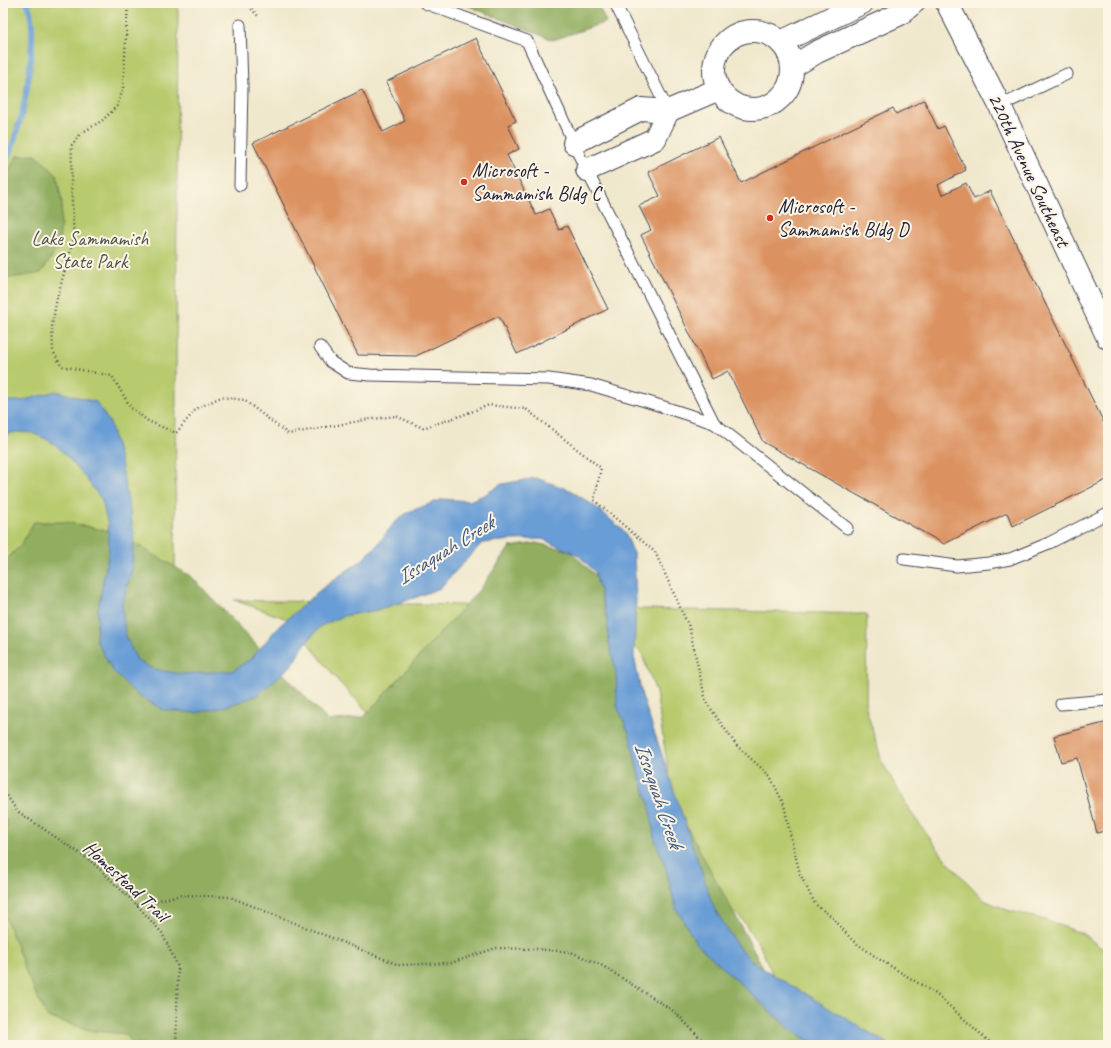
<svg xmlns="http://www.w3.org/2000/svg" width="1111" height="1048" font-family="Caveat,sans-serif">
	<rect width="100%" height="100%" fill="#fcf5e5"/>
	<filter id="ink" filterUnits="userSpaceOnUse"><feTurbulence type="fractalNoise" baseFrequency=".025" numOctaves="2"/><feDisplacementMap in="SourceGraphic" scale="8" xChannelSelector="R" yChannelSelector="G"/><feConvolveMatrix kernelMatrix="1 2 1 2 8 2 1 2 1" color-interpolation-filters="sRGB"/></filter>
	<filter id="wash" filterUnits="userSpaceOnUse"><feTurbulence type="fractalNoise" baseFrequency=".012" numOctaves="4" result="noise"/><feDisplacementMap in="SourceGraphic" scale="16" xChannelSelector="R" yChannelSelector="G"/><feGaussianBlur stdDeviation="0.9" result="paint"/><feColorMatrix in="noise" values="0 0 0 0 0 0 0 0 0 0 0 0 0 0 0 0 0 1.4 0 .05"/><feComposite in="paint" operator="in"/></filter>
	<g filter="url(#wash)">
		<rect width="100%" height="100%" fill="#f0e8cc"/>
		<g fill="#b7ca6d" stroke="#6c7654">
			<polygon points="3,3 178,3 175,571 157,1045 3,1045"/>
			<polygon points="234,600 867,614 866,708 882,762 912,814 946,860 984,900 1007,910 1045,920 1083,934 1108,953 1108,1045 833,1045 776,982 760,946 741,918 707,889 679,825 667,763 656,692 641,652 614,631 372,716 339,682 290,620"/>
		</g>
		<g fill="#91ae60" stroke="#5a684e">
			<polygon points="461,3 597,3 606,22 553,40"/>
			<polygon points="36,155 57,175 62,204 59,246 41,273 3,279 3,183 17,156"/>
			<polygon points="34,522 65,522 108,531 121,535 192,577 328,721 364,717 481,588 510,547 536,543 570,551 601,581 656,770 783,1004 856,1045 132,1045 127,1034 93,1031 47,1017 28,977 3,911 3,872 7,821 3,819 3,563 21,545"/>
		</g>
		<polygon fill="#699dd5" stroke="#466088" points="56,391 96,402 110,423 121,463 134,534 132,569 122,604 125,635 137,660 152,669 181,674 232,671 252,658 277,628 319,591 339,576 361,561 378,544 394,523 408,512 443,499 469,501 484,495 502,484 536,478 570,490 596,507 625,532 634,554 636,599 634,656 642,696 714,908 738,947 754,963 890,1045 816,1045 791,1030 762,1004 697,944 676,908 664,862 654,837 650,807 638,772 629,733 617,706 616,673 609,642 607,619 595,572 578,555 542,539 512,540 482,543 440,588 417,597 377,610 344,616 321,626 305,644 291,666 256,696 224,707 195,713 164,710 137,695 112,670 96,640 98,609 109,550 108,526 102,500 81,472 59,448 48,440 32,433 17,432 3,435 3,401 21,401"/>
		<g fill="none" stroke-linecap="round" stroke-linejoin="round">
			<path stroke="#699dd5" stroke-width="6" d="M3,166C8,156 13,145 16,134C25,107 40,29 27,3"/>
		</g>
		<g id="blocks">
			<g fill="#db9261">
				<polygon points="476,38 516,121 508,125 519,149 507,155 536,215 549,209 559,230 567,226 608,309 517,354 499,316 416,356 358,355 253,143 362,90 383,132 405,121 386,82"/>
				<polygon points="924,100 938,129 944,126 966,170 938,185 942,195 966,183 974,199 990,191 1108,431 1108,479 1013,526 1007,513 944,544 763,442 728,371 712,379 641,235 651,230 639,206 660,196 648,172 719,137 741,183 893,108 896,114"/>
				<polygon points="1108,722 1108,830 1097,833 1077,758 1061,762 1054,736"/>
			</g>
		</g>
	</g>
	<g filter="url(#ink)">
		<use href="#blocks" fill-opacity="0" stroke="#414051" stroke-width="1"/>
		<g fill="none" stroke-linecap="round" stroke-linejoin="round">
			<g stroke="#414051" stroke-width="13">
				<g id="service">
					<polyline points="425,3 527,41 580,157 714,423"/>
					<polyline points="615,3 668,111"/>
					<polyline points="1000,106 1067,74"/>
					<polyline points="240,185 242,86 240,25"/>
					<polyline points="1095,310 1108,304"/>
					<polyline points="320,347 331,362 348,373 370,375 549,379 591,385 645,401 714,423 847,528"/>
					<polyline points="904,559 957,566 989,563 1010,559 1049,543 1108,513"/>
					<polyline points="1061,704 1108,700"/>
				</g>
			</g>
			<g stroke="#414051" stroke-width="24">
				<g id="minor">
					<polyline points="947,3 1000,106 1108,338"/>
					<circle cx="753" cy="70" r="39"/>
					<polyline points="781,42 862,3"/>
					<polyline points="792,67 817,52 900,14 913,3"/>
					<polyline points="574,143 641,109 668,111 719,89"/>
					<polyline points="587,170 655,139 668,111"/>
				</g>
			</g>
			<g stroke="#414051" stroke-width="2.5" stroke-dasharray="1 3" stroke-linecap="butt">
				<polyline points="128,3 123,89 117,106 103,120 80,134 72,145 71,183 74,238 57,298 52,325 53,351 61,366 112,376 131,408 148,421 176,433 196,409 221,397 244,400 288,434 365,420 396,416 423,428 460,416 489,405 526,409 601,468 594,500 655,552 689,627 706,702 737,746 770,776 784,805 793,846 800,874 815,904 833,918 853,941 879,959 936,994 993,1045"/>
				<polyline points="246,3 258,16"/>
				<polyline points="3,789 17,811 91,861 137,905 162,933 178,967 176,1045"/>
				<polyline points="137,905 181,895 230,897 399,965 451,963 496,948 537,949 571,952 603,966 675,1012 707,1045"/>
			</g>
			<use href="#service" stroke="#fff" stroke-width="11"/>
			<use href="#minor" stroke="#fff" stroke-width="22"/>
		</g>
	</g>
	<g fill="#c8321e" stroke="#fcf5e5" stroke-width="1.5">
		<circle cx="464" cy="182" r="4"/>
		<circle cx="770" cy="218" r="4"/>
	</g>
	<g text-anchor="middle" dominant-baseline="central" stroke-width="4" stroke-linejoin="round" paint-order="stroke">
		<g font-size="20" fill="#22223b" stroke="#fcf5e5" text-anchor="start">
			<text x="472" y="170">Microsoft -<tspan x="472" dy="23">Sammamish Bldg C</tspan></text>
			<text x="778" y="206">Microsoft -<tspan x="778" dy="23">Sammamish Bldg D</tspan></text>
		</g>
		<g font-size="20" fill="#22223b" stroke="#fcf5e5">
			<text transform="translate(1029 170) rotate(65)">220th Avenue Southeast</text>
			<text transform="translate(126 881) rotate(43)">Homestead Trail</text>
		</g>
		<g font-size="20" fill="#4f544a" stroke="#fcf5e5">
			<text x="90" y="238">Lake Sammamish<tspan x="90" dy="23">State Park</tspan></text>
		</g>
		<g font-size="21" font-style="italic" fill="#425980" stroke="#fcf5e5">
			<text transform="translate(445 550) rotate(-32)">Issaquah Creek</text>
			<text transform="translate(659 795) rotate(71)">Issaquah Creek</text>
		</g>
	</g>
	<rect width="1111" height="1048" fill="none" stroke="#fcf5e5" stroke-width="16"/>
</svg>
